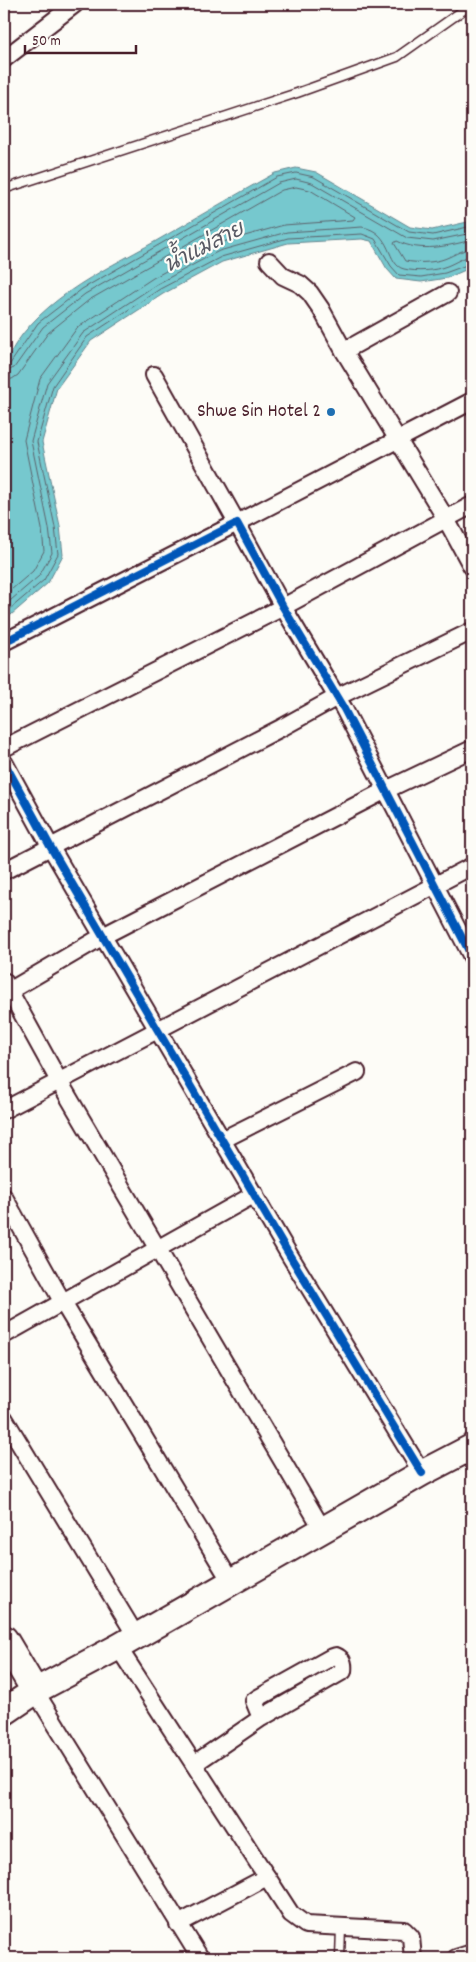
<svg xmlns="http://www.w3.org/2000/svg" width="476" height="1962" font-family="Dekko,'Playpen Sans Thai',sans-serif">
	<rect width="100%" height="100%" fill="#fdfcf7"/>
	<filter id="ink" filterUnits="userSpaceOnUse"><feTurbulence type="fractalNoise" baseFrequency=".02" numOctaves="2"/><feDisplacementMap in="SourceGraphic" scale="10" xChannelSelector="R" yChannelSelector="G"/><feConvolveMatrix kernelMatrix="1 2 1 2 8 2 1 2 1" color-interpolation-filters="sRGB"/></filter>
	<g filter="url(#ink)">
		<path fill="#76c8ce" stroke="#64848d" d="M296,168L316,172L410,227L432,230L472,221V267L447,278L421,282L396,279L387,269L371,241L362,239L288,243L222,262L163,294L91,341L57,388L42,442L60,526L63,555L48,583L4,621V366C30,303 101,272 156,241C196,218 235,195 275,173Z"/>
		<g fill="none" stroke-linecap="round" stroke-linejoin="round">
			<g stroke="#5c636c" stroke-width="1">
				<path d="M472,240C447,246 421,253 397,241L394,243L405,261C417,263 429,263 441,260C452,257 461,249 472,249"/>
				<polyline points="4,366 10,364 38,323 82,289 277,177 296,173 314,177 409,232 433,235 472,226"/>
				<polyline points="4,372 14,368 43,327 85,294 279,183 296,179 312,183 407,238 433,241 472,233"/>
				<polyline points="4,380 12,379 18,375 48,333 89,300 282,190 296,187 310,190 355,217 353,220 284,225 216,244 153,278 77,328 40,379 24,440 42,529 44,551 33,571 4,596"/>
				<path d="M4,606L39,576L52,553L49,528L31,441L47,383L83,333L157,284L219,251L287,232L362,227C393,232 386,265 404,269C417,272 434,271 447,266C455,263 463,257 472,256"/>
				<polyline points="4,614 44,580 58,554 55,527 37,442 53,386 87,337 160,289 221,257 288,238 362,234 375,239 391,266 399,275 421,277 445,273 472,263"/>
			</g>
			<g stroke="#4a1f2b" stroke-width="11">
				<g id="service">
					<polyline points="4,189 297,93 397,57 472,4"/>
					<polyline points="340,1958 341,1927"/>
				</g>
			</g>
			<g stroke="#4a1f2b" stroke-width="20">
				<g id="minor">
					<polyline points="4,59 75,4"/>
					<polyline points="269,261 283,276 300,284 310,293 321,309 344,351 446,519 472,567"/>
					<polyline points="344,351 448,293"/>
					<polyline points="154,375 237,523 472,401"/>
					<polyline points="4,642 237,523 283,607 344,709 472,957"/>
					<polyline points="4,748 283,607 472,505"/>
					<polyline points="4,762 50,846 290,1256 422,1473"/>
					<polyline points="4,871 281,728 337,697 472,631"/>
					<polyline points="4,981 59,1081 323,1530"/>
					<polyline points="4,994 103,936 386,790 472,749"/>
					<polyline points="4,1110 472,866"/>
					<polyline points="222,1140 357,1072"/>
					<polyline points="4,1197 62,1301 231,1582"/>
					<polyline points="4,1335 255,1194"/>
					<polyline points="4,1418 136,1636"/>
					<polyline points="118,1647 291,1914 306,1925 404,1930 411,1937 413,1958"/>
					<polyline points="35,1691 199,1956"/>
					<path d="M194,1764L261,1718L343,1671C344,1664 343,1659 336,1656L330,1658L258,1698L254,1701L261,1718"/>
					<polyline points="178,1924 267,1877"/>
					<polyline points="456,1958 472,1953"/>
				</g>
			</g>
			<g stroke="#4a1f2b" stroke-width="29">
				<polyline id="primary" points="35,1691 118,1647 422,1473 472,1447"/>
			</g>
			<g stroke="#4a1f2b" stroke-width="30">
				<polyline id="trunk" points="4,1639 35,1691 4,1712"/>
			</g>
			<use href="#service" stroke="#fdfcf7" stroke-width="8"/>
			<use href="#minor" stroke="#fdfcf7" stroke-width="16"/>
			<use href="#primary" stroke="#fdfcf7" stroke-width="25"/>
			<use href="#trunk" stroke="#fdfcf7" stroke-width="26"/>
			<g stroke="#fdfcf7" stroke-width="11">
				<g id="cycleway">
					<polyline points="4,642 237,523 283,607 344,709 472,957"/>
					<polyline points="4,762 50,846 290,1256 422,1473"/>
				</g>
			</g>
			<use href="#cycleway" stroke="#0057b8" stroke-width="8"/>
		</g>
	</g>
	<circle fill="#1f6fb2" stroke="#fdfcf7" stroke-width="2" cx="331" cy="412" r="5"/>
	<g text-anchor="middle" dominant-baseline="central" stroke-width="4.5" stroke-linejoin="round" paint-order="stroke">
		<g font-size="20" fill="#4a1f2b" stroke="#fdfcf7" text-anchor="end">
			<text x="321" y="412">Shwe Sin Hotel 2</text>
		</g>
		<g font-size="21" font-style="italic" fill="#595a64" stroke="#fdfcf7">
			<text transform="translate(205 249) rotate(-27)">น้ำแม่สาย</text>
		</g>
	</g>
	<rect width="476" height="1962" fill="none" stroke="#fdfcf7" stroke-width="20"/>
	<rect x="10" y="10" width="456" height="1942" fill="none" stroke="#4a1f2b" stroke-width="2" filter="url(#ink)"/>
	<path d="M25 45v8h111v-8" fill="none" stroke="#4a1f2b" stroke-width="2.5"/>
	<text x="32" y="45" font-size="15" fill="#4a1f2b" stroke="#fdfcf7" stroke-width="4" paint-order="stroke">50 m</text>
</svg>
